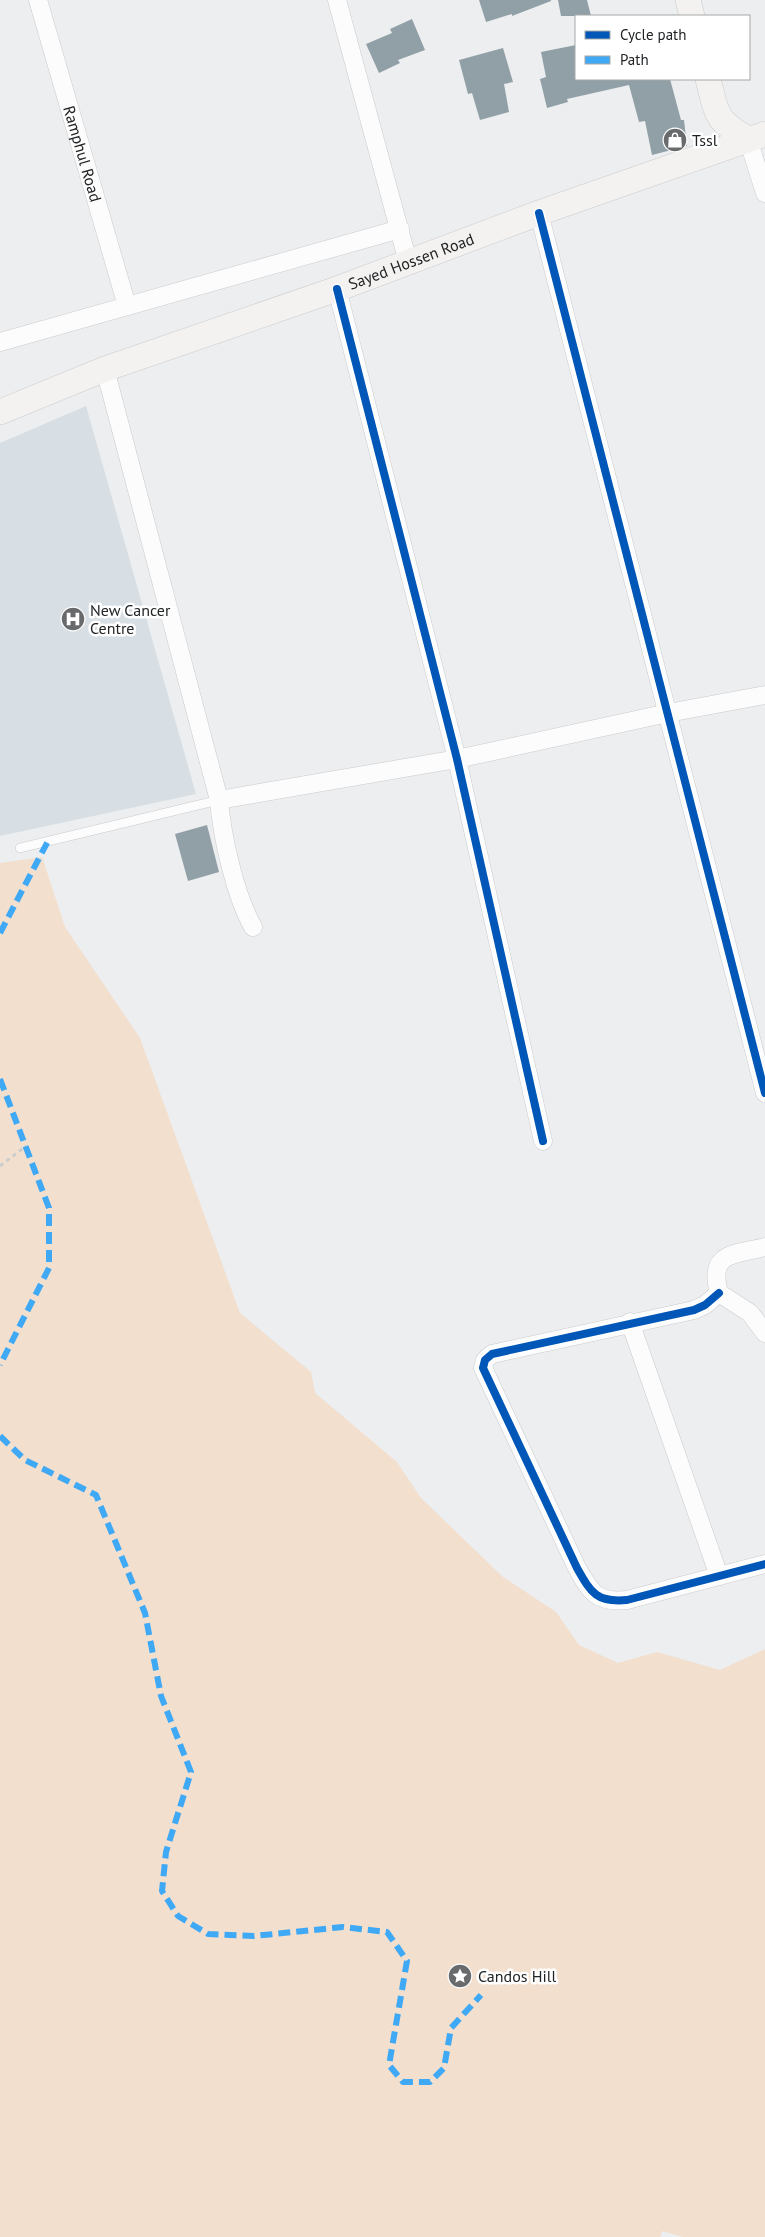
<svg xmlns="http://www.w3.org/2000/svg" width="765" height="2237" font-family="'PT Sans',sans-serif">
	<rect width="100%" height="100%" fill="#eceef0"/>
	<polygon fill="#d7dfe4" points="86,406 196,794 0,836 0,443"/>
	<polygon fill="#f2dfce" points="42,857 65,927 140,1038 240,1313 311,1372 315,1393 397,1462 421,1498 503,1577 556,1612 579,1645 618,1663 657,1652 720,1670 765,1649 765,2237 683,2237 662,2231 660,2237 0,2237 0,863"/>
	<g fill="#91a0a7">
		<polygon points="479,0 551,0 551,1 512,16 512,14 486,22"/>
		<polygon points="558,0 587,0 591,16 561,16"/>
		<polygon points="412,19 425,50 398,60 400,63 379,73 366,44 392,33 390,29"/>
		<polygon points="576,45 576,79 670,79 681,120 684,120 687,146 652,155 645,121 639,122 629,85 567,99 568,102 547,108 540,79 546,77 541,52"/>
		<polygon points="503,48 513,82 504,84 509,112 480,120 472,93 468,94 459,60"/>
		<polygon points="207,825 219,872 188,881 175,834"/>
	</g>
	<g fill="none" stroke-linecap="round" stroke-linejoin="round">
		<g stroke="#cacbcd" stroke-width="10">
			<polyline id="lane" points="20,848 219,800"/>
		</g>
		<g stroke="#cacbcd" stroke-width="19">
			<g id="street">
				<path id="s1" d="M38,0L127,306"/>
				<polyline points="337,0 408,262"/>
				<polyline points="748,139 765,193"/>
				<polyline points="539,213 765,1093"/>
				<polyline points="337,289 457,759 543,1141"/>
				<polyline points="0,342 400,229"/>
				<path d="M105,369L219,800C222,837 235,895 253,927"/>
				<polyline points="219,800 457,759 668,713 765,695"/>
				<path d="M765,1247C733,1255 708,1252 719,1293L750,1313L765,1333"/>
				<path d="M719,1293L705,1305L694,1310L492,1354L485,1360L483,1368L577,1568C591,1593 597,1603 627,1600L765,1564"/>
				<polyline points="630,1322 719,1576"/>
			</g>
		</g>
		<g stroke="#cacbcd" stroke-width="26">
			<g id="secondary">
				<polyline points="688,0 692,16"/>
				<path d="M708,79C717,115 715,120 748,139"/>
				<path id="s2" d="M0,412L105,369L337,289L539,213L765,134"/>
			</g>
		</g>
		<polyline stroke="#cccccd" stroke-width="3" stroke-dasharray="4 4" stroke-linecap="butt" points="0,1166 26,1146"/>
		<use href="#lane" stroke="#fcfcfd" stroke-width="9"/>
		<use href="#street" stroke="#fcfcfd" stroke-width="18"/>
		<use href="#secondary" stroke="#f4f2f0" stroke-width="25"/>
		<g stroke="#3fa9f5" stroke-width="6" stroke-dasharray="12 6" stroke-linecap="butt">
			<polyline points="0,933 48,841"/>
			<polyline points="0,1079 49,1208 49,1268 0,1365"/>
			<polyline points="0,1436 25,1460 96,1495 145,1613 161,1696 191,1772 166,1852 162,1891 178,1916 208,1934 254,1936 343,1927 387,1932 407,1961 389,2065 403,2082 430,2082 444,2068 451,2028 481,1995"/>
		</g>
		<g stroke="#fff" stroke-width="11">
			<g id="cycleway">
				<polyline points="539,213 765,1093"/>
				<polyline points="337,289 457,759 543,1141"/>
				<path d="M719,1293L705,1305L694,1310L492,1354L485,1360L483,1368L577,1568C591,1593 597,1603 627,1600L765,1564"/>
			</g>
		</g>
		<use href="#cycleway" stroke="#0057b8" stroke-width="8"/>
	</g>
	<defs>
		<g id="shop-disc" transform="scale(1.25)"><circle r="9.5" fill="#686a6c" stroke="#fff"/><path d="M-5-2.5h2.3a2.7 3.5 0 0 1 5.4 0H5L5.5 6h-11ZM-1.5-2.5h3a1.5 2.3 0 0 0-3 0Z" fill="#fff"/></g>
		<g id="hospital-disc" transform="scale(1.25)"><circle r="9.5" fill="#686a6c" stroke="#fff"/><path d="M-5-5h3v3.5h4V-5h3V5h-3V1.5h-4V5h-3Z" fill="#fff"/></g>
		<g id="sight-disc" transform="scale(1.25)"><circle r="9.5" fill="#686a6c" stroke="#fff"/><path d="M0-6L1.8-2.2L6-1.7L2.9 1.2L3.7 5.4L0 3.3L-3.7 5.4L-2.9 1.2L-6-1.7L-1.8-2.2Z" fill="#fff"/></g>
	</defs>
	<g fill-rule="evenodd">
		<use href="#shop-disc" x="675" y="140"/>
		<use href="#hospital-disc" x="73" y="619"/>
		<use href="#sight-disc" x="460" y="1976"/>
	</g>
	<g text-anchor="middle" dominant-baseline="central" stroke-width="5" stroke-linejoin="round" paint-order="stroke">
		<g font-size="16" fill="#212325" stroke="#fff" text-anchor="start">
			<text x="692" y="140">Tssl</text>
			<text x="90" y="610">New Cancer<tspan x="90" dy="18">Centre</tspan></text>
			<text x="478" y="1976">Candos Hill</text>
		</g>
		<g font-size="16" fill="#212325" stroke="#fff">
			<text stroke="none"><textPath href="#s1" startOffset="160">Ramphul Road</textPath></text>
			<text stroke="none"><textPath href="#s2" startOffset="438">Sayed Hossen Road</textPath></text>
		</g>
	</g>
	<rect x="575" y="15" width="175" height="65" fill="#ffffff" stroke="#a6a7a8"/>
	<rect x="585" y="31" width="25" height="8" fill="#0057b8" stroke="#a6a7a8"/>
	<text x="620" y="40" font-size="15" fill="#212325">Cycle path</text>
	<rect x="585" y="56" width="25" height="8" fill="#3fa9f5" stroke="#a6a7a8"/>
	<text x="620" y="65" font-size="15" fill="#212325">Path</text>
</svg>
